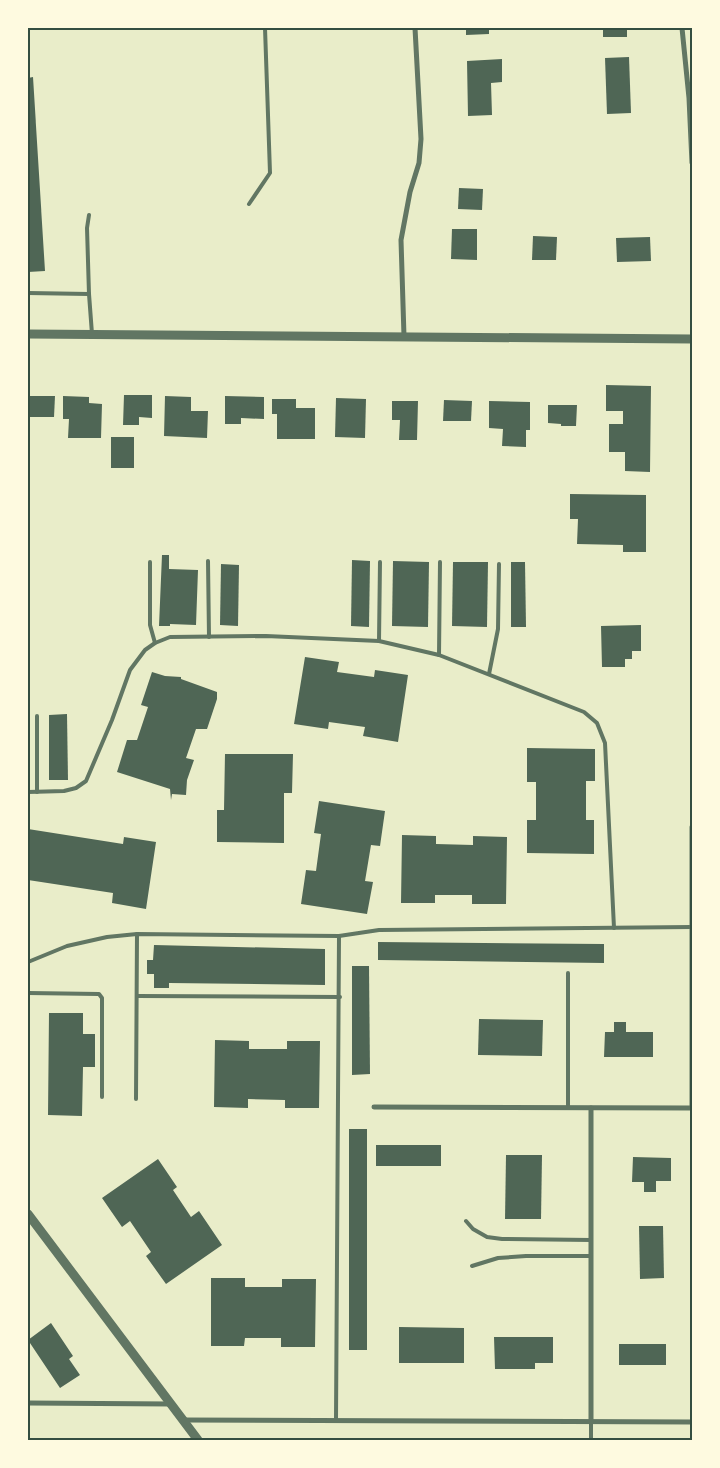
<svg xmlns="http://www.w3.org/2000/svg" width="720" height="1468" font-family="'PT Sans Narrow',sans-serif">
	<rect width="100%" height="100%" fill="#e9edc9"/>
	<g fill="#4f6655">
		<polygon points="466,28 489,28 489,34 466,35"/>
		<rect x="603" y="28" width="24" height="9"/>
		<polygon points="629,57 631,113 607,114 605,58"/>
		<polygon points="502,59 502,82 491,83 492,115 468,116 467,61"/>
		<polygon points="33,77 45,271 28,272 28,78"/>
		<polygon points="459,188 483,189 482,210 458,209"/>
		<polygon points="452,229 477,229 477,260 451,259"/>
		<polygon points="533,236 557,237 556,260 532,260"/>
		<polygon points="650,237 651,261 617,262 616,238"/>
		<polygon points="606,385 651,386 650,472 625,471 625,452 609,452 609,424 623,424 623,411 606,411"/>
		<polygon points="124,395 152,395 152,418 139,417 139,425 123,425"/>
		<polygon points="28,396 55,396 54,417 28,417"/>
		<polygon points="63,396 89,397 89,403 102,404 101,438 68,438 69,419 63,419"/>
		<polygon points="165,396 191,397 191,411 208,411 207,438 164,436"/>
		<polygon points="225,396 264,397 264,419 241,418 241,424 225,424"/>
		<polygon points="336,398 366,399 365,438 335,437"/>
		<polygon points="272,399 296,399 296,408 315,408 315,439 277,439 277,414 272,414"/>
		<polygon points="444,400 472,401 471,421 443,421"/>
		<polygon points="392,401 418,401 417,440 399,440 400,420 392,420"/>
		<polygon points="489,401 530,402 530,430 526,430 526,447 502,446 503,429 489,428"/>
		<polygon points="548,405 577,405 576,426 561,426 561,424 548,423"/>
		<rect x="111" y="437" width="23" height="31"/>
		<polygon points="570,494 646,495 646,552 623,552 623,545 577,544 578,519 570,519"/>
		<polygon points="162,555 169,555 169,569 198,570 196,625 170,624 170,626 159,626"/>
		<polygon points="352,560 370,561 369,627 351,626"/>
		<polygon points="393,561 429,562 428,627 392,626"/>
		<polygon points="453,562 488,562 487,627 452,626"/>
		<polygon points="511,562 525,562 526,627 511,627"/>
		<polygon points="221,564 239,565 238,626 220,625"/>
		<polygon points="641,625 641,651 632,651 632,659 625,659 625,667 602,667 601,626"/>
		<polygon points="305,657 339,662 337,672 374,677 375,670 408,675 398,742 363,736 365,727 329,722 328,729 294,724"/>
		<polygon points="152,672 165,676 181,677 181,679 217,692 217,699 207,729 196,729 186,758 194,760 187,780 186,795 172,794 171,800 170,789 117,772 127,740 137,740 148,707 141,705"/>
		<polygon points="67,714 68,780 49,780 49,715"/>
		<polygon points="527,748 595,749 595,781 586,781 586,820 594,820 594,854 527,853 527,820 536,820 536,782 527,782"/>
		<polygon points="225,754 293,754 292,793 284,793 284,843 217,842 217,810 224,810"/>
		<polygon points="319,801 385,811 380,846 371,845 365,881 373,882 367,914 301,904 306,870 316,871 321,834 314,833"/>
		<polygon points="28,829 123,844 124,837 156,842 146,909 112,903 113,893 28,880"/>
		<polygon points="402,835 436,836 436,844 473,845 473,836 507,837 506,904 472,904 472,895 435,895 435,903 401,903"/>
		<polygon points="378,942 604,944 604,963 378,960"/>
		<polygon points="154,945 325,949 325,985 169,983 169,988 154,988 154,974 147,974 147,960 153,960"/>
		<polygon points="352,966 369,966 370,1074 352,1075"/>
		<polygon points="49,1013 83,1013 83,1034 95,1034 95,1067 83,1067 82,1116 48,1115"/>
		<polygon points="479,1019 543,1020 542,1056 478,1055"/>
		<polygon points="614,1022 626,1022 626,1032 653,1032 653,1057 604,1057 605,1032 614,1032"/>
		<polygon points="215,1040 249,1041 249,1049 287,1049 287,1041 320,1041 319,1108 285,1108 285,1100 248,1099 248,1108 214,1107"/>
		<rect x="349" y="1129" width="18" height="221"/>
		<rect x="376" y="1145" width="65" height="21"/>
		<polygon points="506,1155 542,1155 541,1219 505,1219"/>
		<polygon points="633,1157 671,1158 671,1181 656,1181 656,1192 644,1192 644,1182 632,1182"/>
		<polygon points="158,1159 177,1187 173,1190 191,1217 199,1211 222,1245 166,1284 146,1256 151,1252 130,1221 122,1227 102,1198"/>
		<polygon points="639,1226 663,1226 664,1278 640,1279"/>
		<polygon points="211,1278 245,1278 245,1287 282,1287 282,1279 316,1279 315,1347 281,1347 281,1338 245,1338 244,1346 211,1346"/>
		<polygon points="51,1323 73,1356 69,1359 80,1375 60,1388 28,1340"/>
		<polygon points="399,1327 464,1328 464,1363 399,1363"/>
		<polygon points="494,1337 553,1337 553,1363 535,1363 535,1369 495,1369"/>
		<rect x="619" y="1344" width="47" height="21"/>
	</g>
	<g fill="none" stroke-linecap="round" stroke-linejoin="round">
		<g stroke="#617663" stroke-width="4">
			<polyline points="249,204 270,173 265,28"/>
			<polyline points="89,215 87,228 89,294"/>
			<polyline points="28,293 89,294 92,334"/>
			<polyline points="208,561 209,637"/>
			<polyline points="150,562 150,625 155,643"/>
			<polyline points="379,641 380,562"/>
			<polyline points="439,655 440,562"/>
			<polyline points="489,674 498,629 499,564"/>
			<polyline points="28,792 64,791 76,788 86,781 112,720 130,670 145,650 155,643 170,637 266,636 379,641 439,655 584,712 597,723 605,743 614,928"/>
			<polyline points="37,792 37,716"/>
			<polyline points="28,962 67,946 107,937 137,934 339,936 379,930 692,927"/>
			<polyline points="28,993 99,994 102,998 102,1097"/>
			<polyline points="137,996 340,997"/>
			<polyline points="136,1099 137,934"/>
			<polyline points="568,1108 568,973"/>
			<polyline points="466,1221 473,1229 487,1237 502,1239 591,1240"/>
			<polyline points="472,1266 498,1258 526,1256 591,1256"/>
			<polyline points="336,1420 339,936"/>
			<polyline points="591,1440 591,1421"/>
		</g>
		<g stroke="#617663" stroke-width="5">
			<polyline points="682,28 689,98 692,163"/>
			<polyline points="404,336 401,240 410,192 419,163 421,139 415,28"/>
			<polyline points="374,1107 692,1108"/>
			<polyline points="591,1108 591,1421"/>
			<polyline points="692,1108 692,827"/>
			<polyline points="28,1403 171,1404"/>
			<polyline points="183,1420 692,1422"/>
		</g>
		<g stroke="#617663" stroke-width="9">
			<polyline points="28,334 692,339"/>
			<polyline points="28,1214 198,1440"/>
		</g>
	</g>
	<rect width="720" height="1468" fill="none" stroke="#fefae0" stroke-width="58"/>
	<rect x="29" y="29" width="662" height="1410" fill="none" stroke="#344e41" stroke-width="2"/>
</svg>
